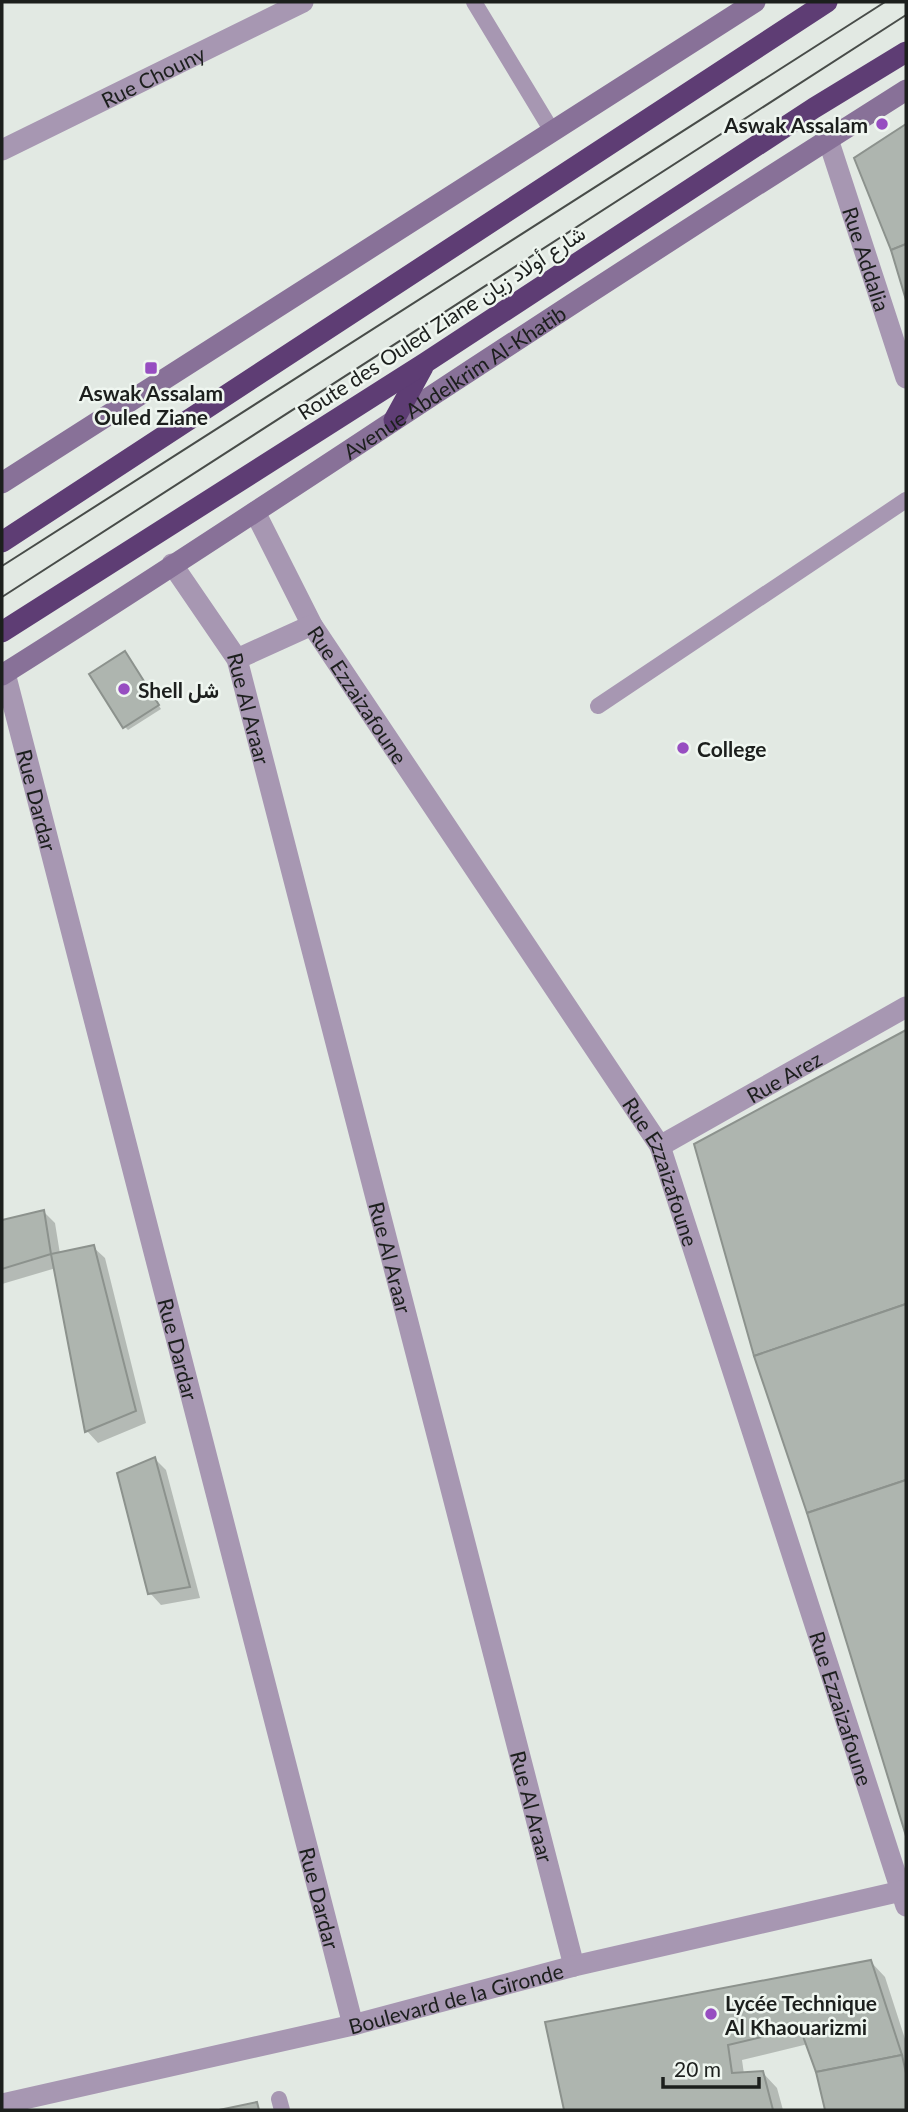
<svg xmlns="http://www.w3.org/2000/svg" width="908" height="2112" font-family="Lato,Vazirmatn,sans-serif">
	<rect width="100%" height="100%" fill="#e2e9e3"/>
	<g fill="#0003">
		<polygon points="906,126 906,294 893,249 856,159"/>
		<polygon points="128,656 161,709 128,730 124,726"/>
		<polygon points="906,1032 906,1830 696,1145"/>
		<polygon points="44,1212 55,1223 60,1254 93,1247 105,1258 146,1423 98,1443 87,1431 56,1268 2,1284 2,1222"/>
		<polygon points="155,1459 166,1470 200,1598 161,1605 150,1593"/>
		<polygon points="871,1962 885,1977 906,2042 906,2110 827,2110 808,2044 742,2060 744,2074 763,2073 777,2088 783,2110 565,2110 547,2023"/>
	</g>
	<g fill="#aeb5af" stroke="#8c928d" stroke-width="2">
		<polygon points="906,124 906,244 891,250 854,158"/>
		<polygon points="906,244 906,300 891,250"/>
		<polygon points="125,651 159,705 123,728 89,674"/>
		<polygon points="906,1030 906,1304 754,1356 694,1144"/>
		<polygon points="44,1210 51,1254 2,1269 2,1220"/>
		<polygon points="94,1245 136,1411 85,1432 51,1254"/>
		<polygon points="906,1304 906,1480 807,1513 754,1356"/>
		<polygon points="155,1457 190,1587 148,1594 117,1473"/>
		<polygon points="906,1480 906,1836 807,1513"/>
		<polygon points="871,1960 902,2055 816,2072 800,2028 728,2045 732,2073 763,2071 773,2110 564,2110 545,2022"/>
		<polygon points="902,2055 906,2073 906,2110 825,2110 816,2072"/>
		<polygon points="257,2102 259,2110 219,2110"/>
	</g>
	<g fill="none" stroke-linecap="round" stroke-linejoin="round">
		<g stroke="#a797b2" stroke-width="16">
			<polyline points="474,2 552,131"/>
			<polyline points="598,706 906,500"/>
			<polyline points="279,2099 282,2110"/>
		</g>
		<g stroke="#a797b2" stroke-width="21">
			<path id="s1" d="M828,139L906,378"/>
			<path id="s2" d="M2,150L303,2"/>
			<path id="s3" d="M255,512L312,625L660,1146L906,1906"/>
			<path id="s4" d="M172,564L237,659L574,1966"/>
			<polyline points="237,659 312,625"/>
			<path id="s5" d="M5,673L353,2025"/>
			<path id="s6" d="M660,1146L906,1007"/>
			<path id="s7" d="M2,2104L353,2025L574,1966L906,1890"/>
		</g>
		<g stroke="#887198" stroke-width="21">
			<polyline points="2,483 755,2"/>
			<path id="s8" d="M2,675C147,584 290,489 433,395C590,292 748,190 906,90"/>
		</g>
		<g stroke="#5e3d74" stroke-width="21">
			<polyline points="394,420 423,367"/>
			<polyline points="2,542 827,2"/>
			<polyline points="2,632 425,363 814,108 906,52"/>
		</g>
		<g stroke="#484c49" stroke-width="2">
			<polyline points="2,566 885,2"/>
			<polyline points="2,597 906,15"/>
		</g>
	</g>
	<g fill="#974ec1" stroke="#eff6f0" stroke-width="2.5">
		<circle cx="882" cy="124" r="7"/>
		<rect x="144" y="361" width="14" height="14" rx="3.5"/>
		<circle cx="124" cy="689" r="7"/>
		<circle cx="683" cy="748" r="7"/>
		<circle cx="711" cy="2014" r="7"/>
	</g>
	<g text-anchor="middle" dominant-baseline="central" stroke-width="5" stroke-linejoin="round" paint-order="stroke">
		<g font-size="21" fill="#1c1f1d" stroke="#eff6f0">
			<text stroke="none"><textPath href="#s2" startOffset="168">Rue Chouny</textPath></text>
			<text stroke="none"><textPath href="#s1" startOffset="126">Rue Addalia</textPath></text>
			<text transform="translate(441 322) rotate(-33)">Route des Ouled Ziane شارع أولاد زيان</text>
			<text stroke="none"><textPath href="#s8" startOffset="539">Avenue Abdelkrim Al-Khatib</textPath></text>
			<text stroke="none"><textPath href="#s3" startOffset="210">Rue Ezzaizafoune</textPath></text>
			<text stroke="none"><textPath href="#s4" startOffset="166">Rue Al Araar</textPath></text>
			<text stroke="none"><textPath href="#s5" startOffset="131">Rue Dardar</textPath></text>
			<text stroke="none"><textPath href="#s6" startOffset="142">Rue Arez</textPath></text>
			<text stroke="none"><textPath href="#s3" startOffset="777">Rue Ezzaizafoune</textPath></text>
			<text stroke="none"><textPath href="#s4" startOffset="733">Rue Al Araar</textPath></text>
			<text stroke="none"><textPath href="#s5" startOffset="698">Rue Dardar</textPath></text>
			<text stroke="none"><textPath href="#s3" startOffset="1344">Rue Ezzaizafoune</textPath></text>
			<text stroke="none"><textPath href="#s4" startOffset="1300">Rue Al Araar</textPath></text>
			<text stroke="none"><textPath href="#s5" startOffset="1265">Rue Dardar</textPath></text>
			<text stroke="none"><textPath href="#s7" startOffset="466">Boulevard de la Gironde</textPath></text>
		</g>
		<g font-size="21" font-weight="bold" fill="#1c1f1d" stroke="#eff6f0" text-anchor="start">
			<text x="868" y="124" text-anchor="end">Aswak Assalam</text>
			<text x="151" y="392" text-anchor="middle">Aswak Assalam<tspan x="151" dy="24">Ouled Ziane</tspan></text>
			<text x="138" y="689">Shell شل</text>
			<text x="697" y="748">College</text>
			<text x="725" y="2002">Lycée Technique<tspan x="725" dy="24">Al Khaouarizmi</tspan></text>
		</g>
	</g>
	<rect width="908" height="2112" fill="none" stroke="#1c1f1d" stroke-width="7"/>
	<path d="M663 2077v10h96v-10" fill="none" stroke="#1c1f1d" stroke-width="3.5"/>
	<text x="674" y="2077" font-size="21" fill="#1c1f1d" stroke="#eff6f0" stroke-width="5" paint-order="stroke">20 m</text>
</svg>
